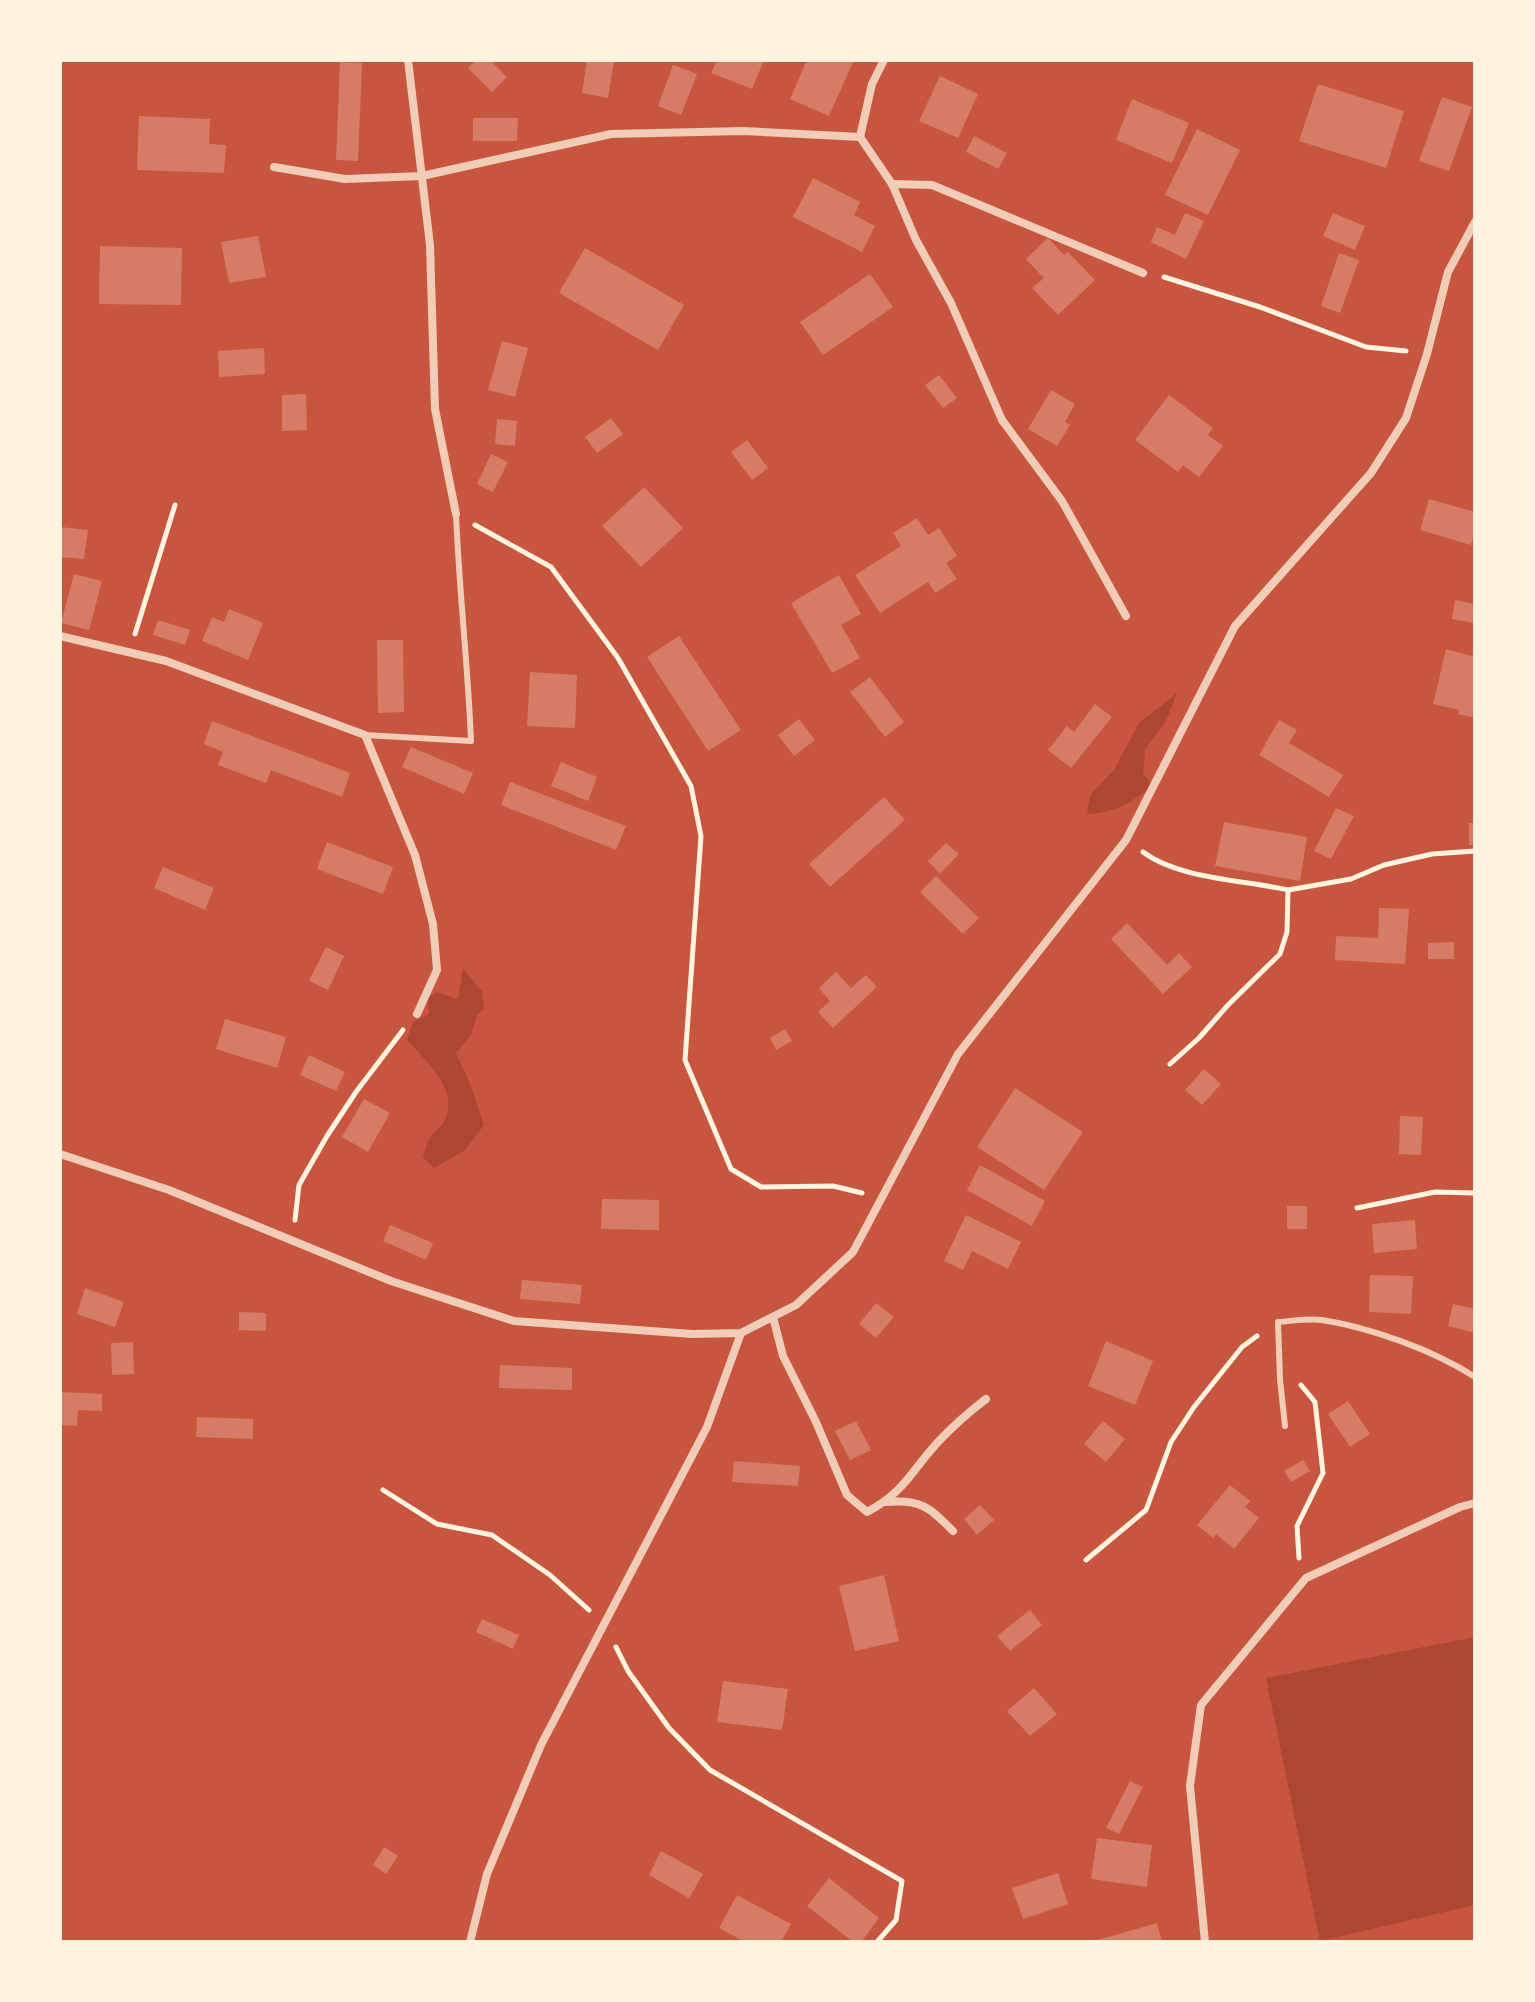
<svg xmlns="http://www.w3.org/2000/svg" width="1535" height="2002" font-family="Inter,sans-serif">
	<rect width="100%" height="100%" fill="#c8553d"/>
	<g fill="#ae4732">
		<path d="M1177,693L1166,721L1145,749L1143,773L1152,785C1135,802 1111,814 1087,814L1090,795L1114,770L1139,723Z"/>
		<path d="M463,968L482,992L484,1009L477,1015L471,1035L456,1053L471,1086L484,1125L465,1150L434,1168L423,1157C425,1151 426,1144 429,1139C432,1133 438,1130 442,1125C463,1093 427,1062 407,1040L413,1022L429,1014L427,998L436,992L458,999Z"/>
		<polygon points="1475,1637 1475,1905 1320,1941 1266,1678"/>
	</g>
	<g fill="#d67c66">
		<polygon points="476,60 490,60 507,77 492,92 468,68"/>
		<polygon points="587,60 614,61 608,98 582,93"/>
		<polygon points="717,60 764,60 752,89 711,73"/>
		<polygon points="807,60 854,60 829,116 790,99"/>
		<polygon points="340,62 362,63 358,161 336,160"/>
		<polygon points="673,65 697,74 681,115 658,106"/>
		<polygon points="940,76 978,94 958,138 919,121"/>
		<polygon points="1318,84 1404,111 1386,168 1299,141"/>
		<polygon points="1442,97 1472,107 1449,171 1419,161"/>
		<polygon points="1132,99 1189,123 1172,163 1116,140"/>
		<polygon points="139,116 210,119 209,144 226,145 224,173 137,170"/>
		<polygon points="473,118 518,118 517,141 473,141"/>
		<polygon points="1197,129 1240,150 1208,215 1165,195"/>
		<polygon points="974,136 1007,153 998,169 966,152"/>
		<polygon points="813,178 860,202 854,215 875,226 862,252 793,217"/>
		<polygon points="1185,213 1204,221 1186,259 1151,242 1157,227 1175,235"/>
		<polygon points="1333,213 1365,226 1355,250 1323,236"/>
		<polygon points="258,236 266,277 229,283 221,242"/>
		<polygon points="1048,238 1064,255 1068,252 1095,280 1058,315 1032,288 1044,278 1026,259"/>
		<polygon points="100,246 182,248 181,305 99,304"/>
		<polygon points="585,248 684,305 658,350 559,293"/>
		<polygon points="1339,253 1359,260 1340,313 1321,306"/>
		<polygon points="870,274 893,307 823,355 800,322"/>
		<polygon points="502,341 528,348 515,397 488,390"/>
		<polygon points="264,348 265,374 219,377 218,351"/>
		<polygon points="939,375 957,398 943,408 925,385"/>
		<polygon points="1051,390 1075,404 1065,422 1070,425 1057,446 1028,429"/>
		<polygon points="306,394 307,430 282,431 282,395"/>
		<polygon points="1169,395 1213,428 1208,435 1223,446 1199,477 1183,465 1178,472 1135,440"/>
		<polygon points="611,418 623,434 597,453 585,437"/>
		<polygon points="497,419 517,421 515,446 495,444"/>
		<polygon points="747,440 768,468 752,480 731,452"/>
		<polygon points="491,454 508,462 493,492 477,484"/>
		<polygon points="644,487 683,528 641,567 602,526"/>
		<polygon points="1429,499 1475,512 1475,529 1471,545 1420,530"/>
		<polygon points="917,518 928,535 939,528 957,556 946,563 957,579 935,593 928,582 880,613 855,575 901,546 893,533"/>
		<polygon points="60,527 88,530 84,559 60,557"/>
		<polygon points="74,574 102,581 89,630 61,623"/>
		<polygon points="839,575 861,614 841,625 860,658 832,673 791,603"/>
		<polygon points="1455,600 1475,604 1475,623 1452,619"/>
		<polygon points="229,609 263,623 248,660 202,641 212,617 224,622"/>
		<polygon points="158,620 190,630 185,645 153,635"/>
		<polygon points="679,636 741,730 708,751 647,657"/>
		<polygon points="377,640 403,640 404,712 378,713"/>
		<polygon points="1446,649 1472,656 1475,650 1475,718 1458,714 1459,710 1433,704"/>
		<polygon points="530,672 577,675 575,728 527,726"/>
		<polygon points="870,677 904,722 885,737 850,692"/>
		<polygon points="1095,704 1112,717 1071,768 1048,750 1067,726 1074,732"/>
		<polygon points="799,719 815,740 794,756 778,735"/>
		<polygon points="1279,720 1297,730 1289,743 1343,775 1329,797 1259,755"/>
		<polygon points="212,721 350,773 342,797 271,770 266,783 218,765 223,752 204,744"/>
		<polygon points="411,747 473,773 464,794 402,767"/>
		<polygon points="561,762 597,777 588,801 551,786"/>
		<polygon points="510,782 626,826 616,850 501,805"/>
		<polygon points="884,797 905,820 830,887 809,864"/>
		<polygon points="1336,808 1354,816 1331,859 1314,851"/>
		<polygon points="1224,822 1307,837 1300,881 1215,866"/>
		<rect x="1469" y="823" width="6" height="22"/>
		<polygon points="327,842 393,867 383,894 317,869"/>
		<polygon points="946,843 959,854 940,874 928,861"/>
		<polygon points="163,867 214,888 205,910 154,888"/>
		<polygon points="936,876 979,918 963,934 920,892"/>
		<polygon points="1379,908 1409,909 1405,964 1335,960 1336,936 1378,938"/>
		<polygon points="1127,923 1167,965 1179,953 1192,967 1163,994 1111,939"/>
		<polygon points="1454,942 1454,959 1428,959 1428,943"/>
		<polygon points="326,947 344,956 328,990 309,981"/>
		<polygon points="836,972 851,988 866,975 877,987 833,1028 818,1012 830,1001 819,988"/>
		<polygon points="225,1019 286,1037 277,1068 216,1049"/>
		<polygon points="785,1029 792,1041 776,1050 770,1038"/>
		<polygon points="309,1055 345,1072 336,1091 300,1075"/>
		<polygon points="1204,1069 1221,1084 1202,1105 1185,1090"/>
		<polygon points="1015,1088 1083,1132 1044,1190 977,1147"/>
		<polygon points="364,1099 390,1113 368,1152 342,1137"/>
		<polygon points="1400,1116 1423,1117 1421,1155 1399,1154"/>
		<polygon points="980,1165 1045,1201 1032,1226 967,1190"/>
		<polygon points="602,1199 659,1200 659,1230 601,1229"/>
		<rect x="1287" y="1206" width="20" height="23"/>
		<polygon points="966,1215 1021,1242 1008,1269 972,1251 963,1270 944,1261"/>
		<polygon points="1415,1220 1417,1249 1374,1253 1372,1224"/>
		<polygon points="390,1225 433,1243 426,1260 383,1241"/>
		<polygon points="1370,1275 1413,1276 1411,1314 1369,1312"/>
		<polygon points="522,1280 582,1285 580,1304 520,1299"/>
		<polygon points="85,1288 124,1302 115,1327 77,1314"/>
		<polygon points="876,1303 894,1317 876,1338 859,1324"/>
		<polygon points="1453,1304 1475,1309 1475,1333 1448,1326"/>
		<polygon points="239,1312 266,1313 266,1331 239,1330"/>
		<polygon points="1106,1341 1153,1361 1135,1405 1088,1386"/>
		<polygon points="133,1342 134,1374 112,1375 111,1343"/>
		<polygon points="500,1365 572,1368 572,1390 499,1388"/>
		<polygon points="60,1392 102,1394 102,1411 78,1410 77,1426 60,1425"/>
		<polygon points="1348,1401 1370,1434 1350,1447 1328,1414"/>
		<polygon points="197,1417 253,1419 253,1439 196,1437"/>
		<polygon points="856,1421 871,1450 850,1460 835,1431"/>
		<polygon points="1103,1421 1125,1439 1106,1462 1084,1444"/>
		<polygon points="1303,1460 1310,1471 1291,1482 1284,1471"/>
		<polygon points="734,1461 800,1466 798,1486 732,1482"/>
		<polygon points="1230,1485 1250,1501 1245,1507 1259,1518 1234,1549 1216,1534 1213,1538 1197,1525"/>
		<polygon points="980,1505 994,1520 977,1535 964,1519"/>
		<polygon points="884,1575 899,1641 855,1651 839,1586"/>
		<polygon points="1030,1610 1042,1625 1010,1651 997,1636"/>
		<polygon points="482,1619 519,1635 513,1649 476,1632"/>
		<polygon points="723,1681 788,1689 782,1730 717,1722"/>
		<polygon points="1034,1688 1057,1714 1030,1736 1007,1711"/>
		<polygon points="1130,1781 1143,1787 1119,1834 1106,1828"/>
		<polygon points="1097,1838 1152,1845 1147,1887 1091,1879"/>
		<polygon points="384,1847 398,1856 386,1874 373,1865"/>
		<polygon points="661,1851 703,1874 689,1898 649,1875"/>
		<polygon points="1058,1873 1068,1904 1023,1919 1012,1888"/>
		<polygon points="829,1878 879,1918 861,1942 853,1942 807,1906"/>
		<polygon points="737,1895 791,1924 781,1942 745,1942 719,1928"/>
		<polygon points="1157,1923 1162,1942 1094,1942 1094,1941"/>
	</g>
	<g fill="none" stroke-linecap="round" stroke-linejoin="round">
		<g stroke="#fff3e0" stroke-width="5">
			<polyline points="1164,277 1260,307 1366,347 1406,351"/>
			<polyline points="475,525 551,567 618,658 691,786 701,836 685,1060 731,1169 761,1187 833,1186 862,1193"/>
			<polyline points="135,634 175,505"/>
			<path d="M1143,852C1179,879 1244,880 1288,890"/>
			<polyline points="1170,1064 1199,1038 1228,1005 1280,954 1287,932 1288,890 1351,879 1384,865 1432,854 1475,851"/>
			<polyline points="1357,1208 1435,1192 1475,1193"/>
			<polyline points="295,1220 299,1185 327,1136 356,1092 403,1030"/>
			<polyline points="383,1490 437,1524 492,1535 550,1575 589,1610"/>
			<polyline points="1299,1558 1297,1526 1323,1473 1315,1402 1301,1385"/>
			<polyline points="1086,1560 1146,1510 1171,1442 1194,1407 1242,1347 1257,1336"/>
			<polyline points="616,1647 628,1671 669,1728 710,1770 902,1881 896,1920 877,1942"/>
		</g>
		<g stroke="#f1ccb7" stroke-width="6">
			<path d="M365,735L471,741C468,665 459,590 456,514"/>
			<path d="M1285,1426L1280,1379L1278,1322C1292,1321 1308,1318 1322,1320C1372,1328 1433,1350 1475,1377"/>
		</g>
		<g stroke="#f1ccb7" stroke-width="8">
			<polyline points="408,60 430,245 435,409 456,514"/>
			<polyline points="884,60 872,84 860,137 892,184 916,240 951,303 1002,420 1062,501 1126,616"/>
			<polyline points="274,167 345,179 422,176 611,134 743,131 860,137"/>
			<polyline points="892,184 932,185 1143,273"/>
			<polyline points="60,636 166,661 365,735 415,855 433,924 437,970 417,1014"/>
			<polyline points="60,1154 169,1190 391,1281 514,1321 692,1334 741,1333 796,1305 853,1252 958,1054 1126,840 1235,626 1371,473 1406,418 1427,354 1448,272 1475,222"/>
			<path d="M773,1317L783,1356L816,1422L847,1495L867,1512C904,1493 912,1470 938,1442C953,1426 969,1412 986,1399"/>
			<path d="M886,1502C921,1499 929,1507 953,1531"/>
			<polyline points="470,1942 487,1874 541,1745 707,1427 741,1333"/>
			<polyline points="1205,1942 1190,1786 1201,1705 1306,1578 1460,1507 1475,1503"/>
		</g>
	</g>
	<rect width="1535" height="2002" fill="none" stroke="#fff3e0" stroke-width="124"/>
</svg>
